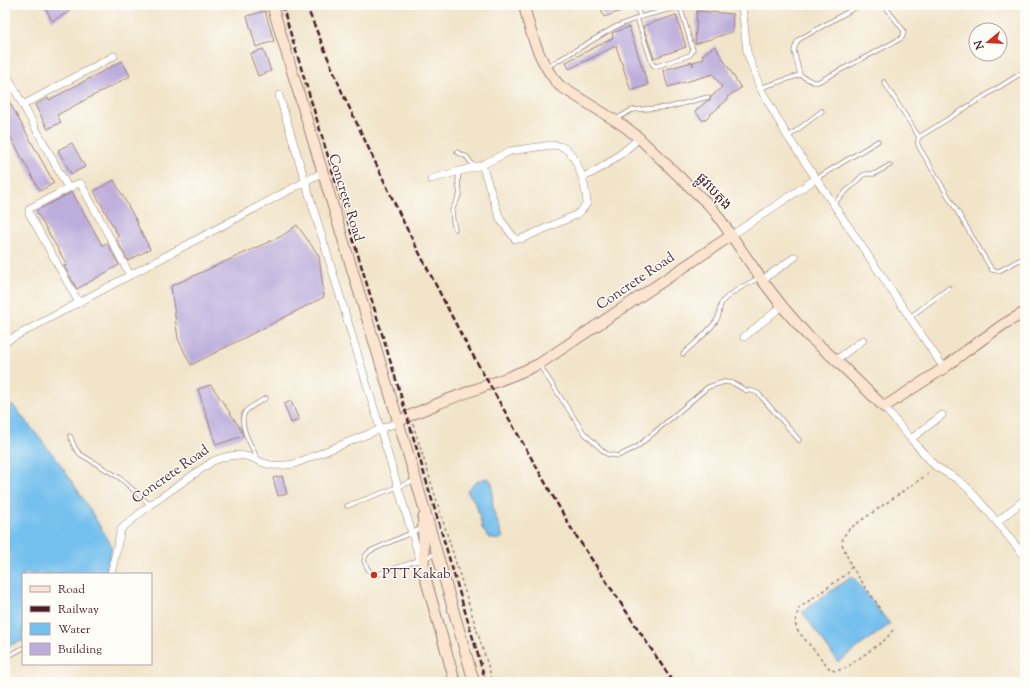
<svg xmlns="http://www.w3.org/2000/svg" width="1030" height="687" font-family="'Sorts Mill Goudy','Noto Sans Khmer',serif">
	<rect width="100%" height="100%" fill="#fdfcf7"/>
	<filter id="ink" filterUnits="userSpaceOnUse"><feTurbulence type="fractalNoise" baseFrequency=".025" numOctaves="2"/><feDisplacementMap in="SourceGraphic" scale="8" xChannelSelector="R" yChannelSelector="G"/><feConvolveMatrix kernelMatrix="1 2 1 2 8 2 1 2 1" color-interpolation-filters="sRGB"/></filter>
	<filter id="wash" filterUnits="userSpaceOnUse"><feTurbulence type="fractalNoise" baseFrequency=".012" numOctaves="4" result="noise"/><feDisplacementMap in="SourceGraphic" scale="16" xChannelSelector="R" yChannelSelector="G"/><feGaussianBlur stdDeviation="0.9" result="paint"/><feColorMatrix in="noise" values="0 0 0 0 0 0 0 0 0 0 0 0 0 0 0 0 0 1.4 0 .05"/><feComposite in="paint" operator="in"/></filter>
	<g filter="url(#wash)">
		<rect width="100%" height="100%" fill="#f1e4c9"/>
		<g fill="#73bfed" stroke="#5e6f8c">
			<polygon points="13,405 58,461 82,497 112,546 106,574 23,574 23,641 6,646 5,409"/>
			<path d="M488,478L492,483L493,510L503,537L498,540L488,537L482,528L480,518L476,504L467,491C473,484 479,479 488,478Z"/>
			<polygon points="852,576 890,624 838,662 802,612"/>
		</g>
		<g id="blocks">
			<g fill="#bdaddc">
				<polygon points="44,5 66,5 69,12 52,21"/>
				<polygon points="600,5 633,5 633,7 604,17"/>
				<polygon points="265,11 274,41 256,47 247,16"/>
				<polygon points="697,11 733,14 732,32 695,44"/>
				<polygon points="676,15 686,47 654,58 643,26"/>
				<polygon points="629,27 648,85 631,91 616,46 569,69 566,62 613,38 612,33"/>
				<polygon points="715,46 741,88 727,97 728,99 703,121 695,111 707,101 710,100 711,97 722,87 713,74 668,87 663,70 692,62 693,66 693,62 704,59 702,55"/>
				<polygon points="263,49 271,71 258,76 250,54"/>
				<polygon points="122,61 130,76 57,115 61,122 48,129 35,105 48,98 49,100"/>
				<polygon points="5,94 54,183 40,191 5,127"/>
				<polygon points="72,143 85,167 71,174 58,150"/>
				<polygon points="114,180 138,224 137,224 150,249 128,261 116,238 119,237 94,191"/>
				<polygon points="72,192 102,245 107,243 119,265 77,289 64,266 67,265 36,211"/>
				<polygon points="297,225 319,256 324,297 191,365 178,339 171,286 282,236"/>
				<polygon points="211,385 241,429 243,436 216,445 198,389"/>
				<polygon points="291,401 299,420 291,423 284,404"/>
				<polygon points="282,476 287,494 278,496 273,478"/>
			</g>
		</g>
	</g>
	<g filter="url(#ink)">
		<use href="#blocks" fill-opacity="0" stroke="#9e827a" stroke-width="1"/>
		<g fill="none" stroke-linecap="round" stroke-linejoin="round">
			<g stroke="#9e827a" stroke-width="5">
				<g id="lane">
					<polyline points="636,5 640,17"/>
					<polyline points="720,5 742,6"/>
					<polyline points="637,18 652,63 654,66 657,66 690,55 693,50 680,6"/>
					<polyline points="547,67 615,27 640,17 687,5"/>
					<path d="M1025,71L919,137C917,141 917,143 919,147L992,270L999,271L1025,257"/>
					<polyline points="800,75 794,51 795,47 798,40 860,5"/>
					<polyline points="884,82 919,137"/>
					<polyline points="760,88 800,75 813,82 818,82 900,39 903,36 904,31 884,5"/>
					<polyline points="616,119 632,110 670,107 708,97"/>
					<polyline points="788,137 822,111"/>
					<polyline points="457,152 467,157 474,167"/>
					<polyline points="817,178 878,141"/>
					<polyline points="834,203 863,175 866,174 874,174 890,165"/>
					<polyline points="455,229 453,221 452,210 460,194 458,182 459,171"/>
					<polyline points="910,317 949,288"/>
					<path d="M683,354C693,344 708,333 716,321C720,316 719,309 721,304C726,294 749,283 759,278"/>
					<polyline points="540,366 584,433 602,450 607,454 618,456 637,447 708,387 724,382 733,383 745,390 752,391 758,393 799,440"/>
					<polyline points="70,436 75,448 80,454 120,478 150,505"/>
					<path d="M258,460C253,448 237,424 245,412C249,407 260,402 266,398"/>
					<polyline points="347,506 416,480"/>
					<path d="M422,528L370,551L366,555L364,561C368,569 369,575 379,574L436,554"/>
					<polyline points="5,658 23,648"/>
				</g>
			</g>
			<g stroke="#9e827a" stroke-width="8">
				<g id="street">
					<polyline points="742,5 747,52 760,88 788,137 944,368"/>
					<polyline points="9,79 68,188"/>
					<polyline points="279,95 421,563"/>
					<polyline points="23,105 114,56"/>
					<path d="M551,145C556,145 560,145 564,148C578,155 586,188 587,203L582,210L576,215L521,239H515L500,219L482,165L510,151Z"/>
					<path d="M583,177C604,168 622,154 639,138"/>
					<polyline points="431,179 482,165"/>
					<polyline points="732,235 817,178"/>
					<polyline points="762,280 795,257"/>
					<polyline points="79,303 29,213 29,210 30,208 79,183 81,184 130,275"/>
					<polyline points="744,337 782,306"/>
					<polyline points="5,342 323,172"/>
					<polyline points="836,360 863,340"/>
					<polyline points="884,407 911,439 935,466 957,479 969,489 997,522 1021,552 1025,556"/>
					<polyline points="911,439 942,415"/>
					<polyline points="997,522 1025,499"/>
					<path d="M111,574L121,529L150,505L213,461C226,456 237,453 250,457C257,460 264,464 272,465C279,466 286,465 294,464L398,422"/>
				</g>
			</g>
			<g stroke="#9e827a" stroke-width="12">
				<g id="secondary">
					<polyline points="272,5 416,480 474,682"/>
					<path d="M524,5C530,33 540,65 560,86L624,126L639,138L713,209L762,280L782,306L807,335L836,360L884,407L944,368L966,351L1004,324L1025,312"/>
					<path d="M398,422C410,414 424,410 437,404C471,390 506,380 539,364L732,235"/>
					<polyline points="423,518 424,573 455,682"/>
				</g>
			</g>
			<g stroke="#9e827a" stroke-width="1.5" stroke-dasharray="3 3" stroke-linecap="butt">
				<polyline points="413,424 493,682"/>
				<polyline points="851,566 878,605 881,613"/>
				<polyline points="893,630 886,639 846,668 835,671 830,669 797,630 795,622 799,608 848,573 851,566 842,544 843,537 849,529 925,476 930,472"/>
			</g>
			<use href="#lane" stroke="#fff" stroke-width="3.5"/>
			<use href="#street" stroke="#fff" stroke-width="7"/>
			<use href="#secondary" stroke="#fce5d0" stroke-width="10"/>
			<g stroke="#4a1f2b" stroke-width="2.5" stroke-dasharray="6 3" stroke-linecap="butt">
				<polyline points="282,5 407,416 486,682"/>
				<polyline points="306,5 342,92 404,223 462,336 571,528 673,682"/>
			</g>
		</g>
	</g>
	<circle fill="#c8321e" stroke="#fdfcf7" stroke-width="1.5" cx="374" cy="575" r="4"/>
	<g text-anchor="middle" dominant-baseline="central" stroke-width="3" stroke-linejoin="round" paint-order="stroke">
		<g font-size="14" fill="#4a1f2b" stroke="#fdfcf7">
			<text transform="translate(713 192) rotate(47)">ផ្លូវបេតុង</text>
			<text transform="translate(345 198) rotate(73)">Concrete Road</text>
			<text transform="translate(636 282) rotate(-34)">Concrete Road</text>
			<text transform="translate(171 475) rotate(-35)">Concrete Road</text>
		</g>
		<g font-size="14" fill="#4a1f2b" stroke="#fdfcf7" text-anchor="start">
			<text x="382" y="575">PTT Kakab</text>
		</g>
	</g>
	<rect width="1030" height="687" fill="none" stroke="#fdfcf7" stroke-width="20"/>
	<rect x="22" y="573" width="130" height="92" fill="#fdfcf7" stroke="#b5a4a5"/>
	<rect x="30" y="586" width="20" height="6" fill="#fce5d0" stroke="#b5a4a5"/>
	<text x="58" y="593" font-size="12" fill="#4a1f2b">Road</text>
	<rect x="30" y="606" width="20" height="6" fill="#4a1f2b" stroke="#b5a4a5"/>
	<text x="58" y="613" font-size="12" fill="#4a1f2b">Railway</text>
	<rect x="30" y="623" width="20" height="12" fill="#73bfed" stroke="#b5a4a5"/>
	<text x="58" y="633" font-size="12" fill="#4a1f2b">Water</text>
	<rect x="30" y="643" width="20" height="12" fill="#bdaddc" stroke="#b5a4a5"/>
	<text x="58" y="653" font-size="12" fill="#4a1f2b">Building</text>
	<g transform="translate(988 42) rotate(252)"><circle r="19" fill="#fdfcf7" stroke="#b5a4a5"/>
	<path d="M0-3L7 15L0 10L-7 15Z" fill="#c8321e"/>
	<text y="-6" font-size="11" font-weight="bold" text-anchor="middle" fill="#4a1f2b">N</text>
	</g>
</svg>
